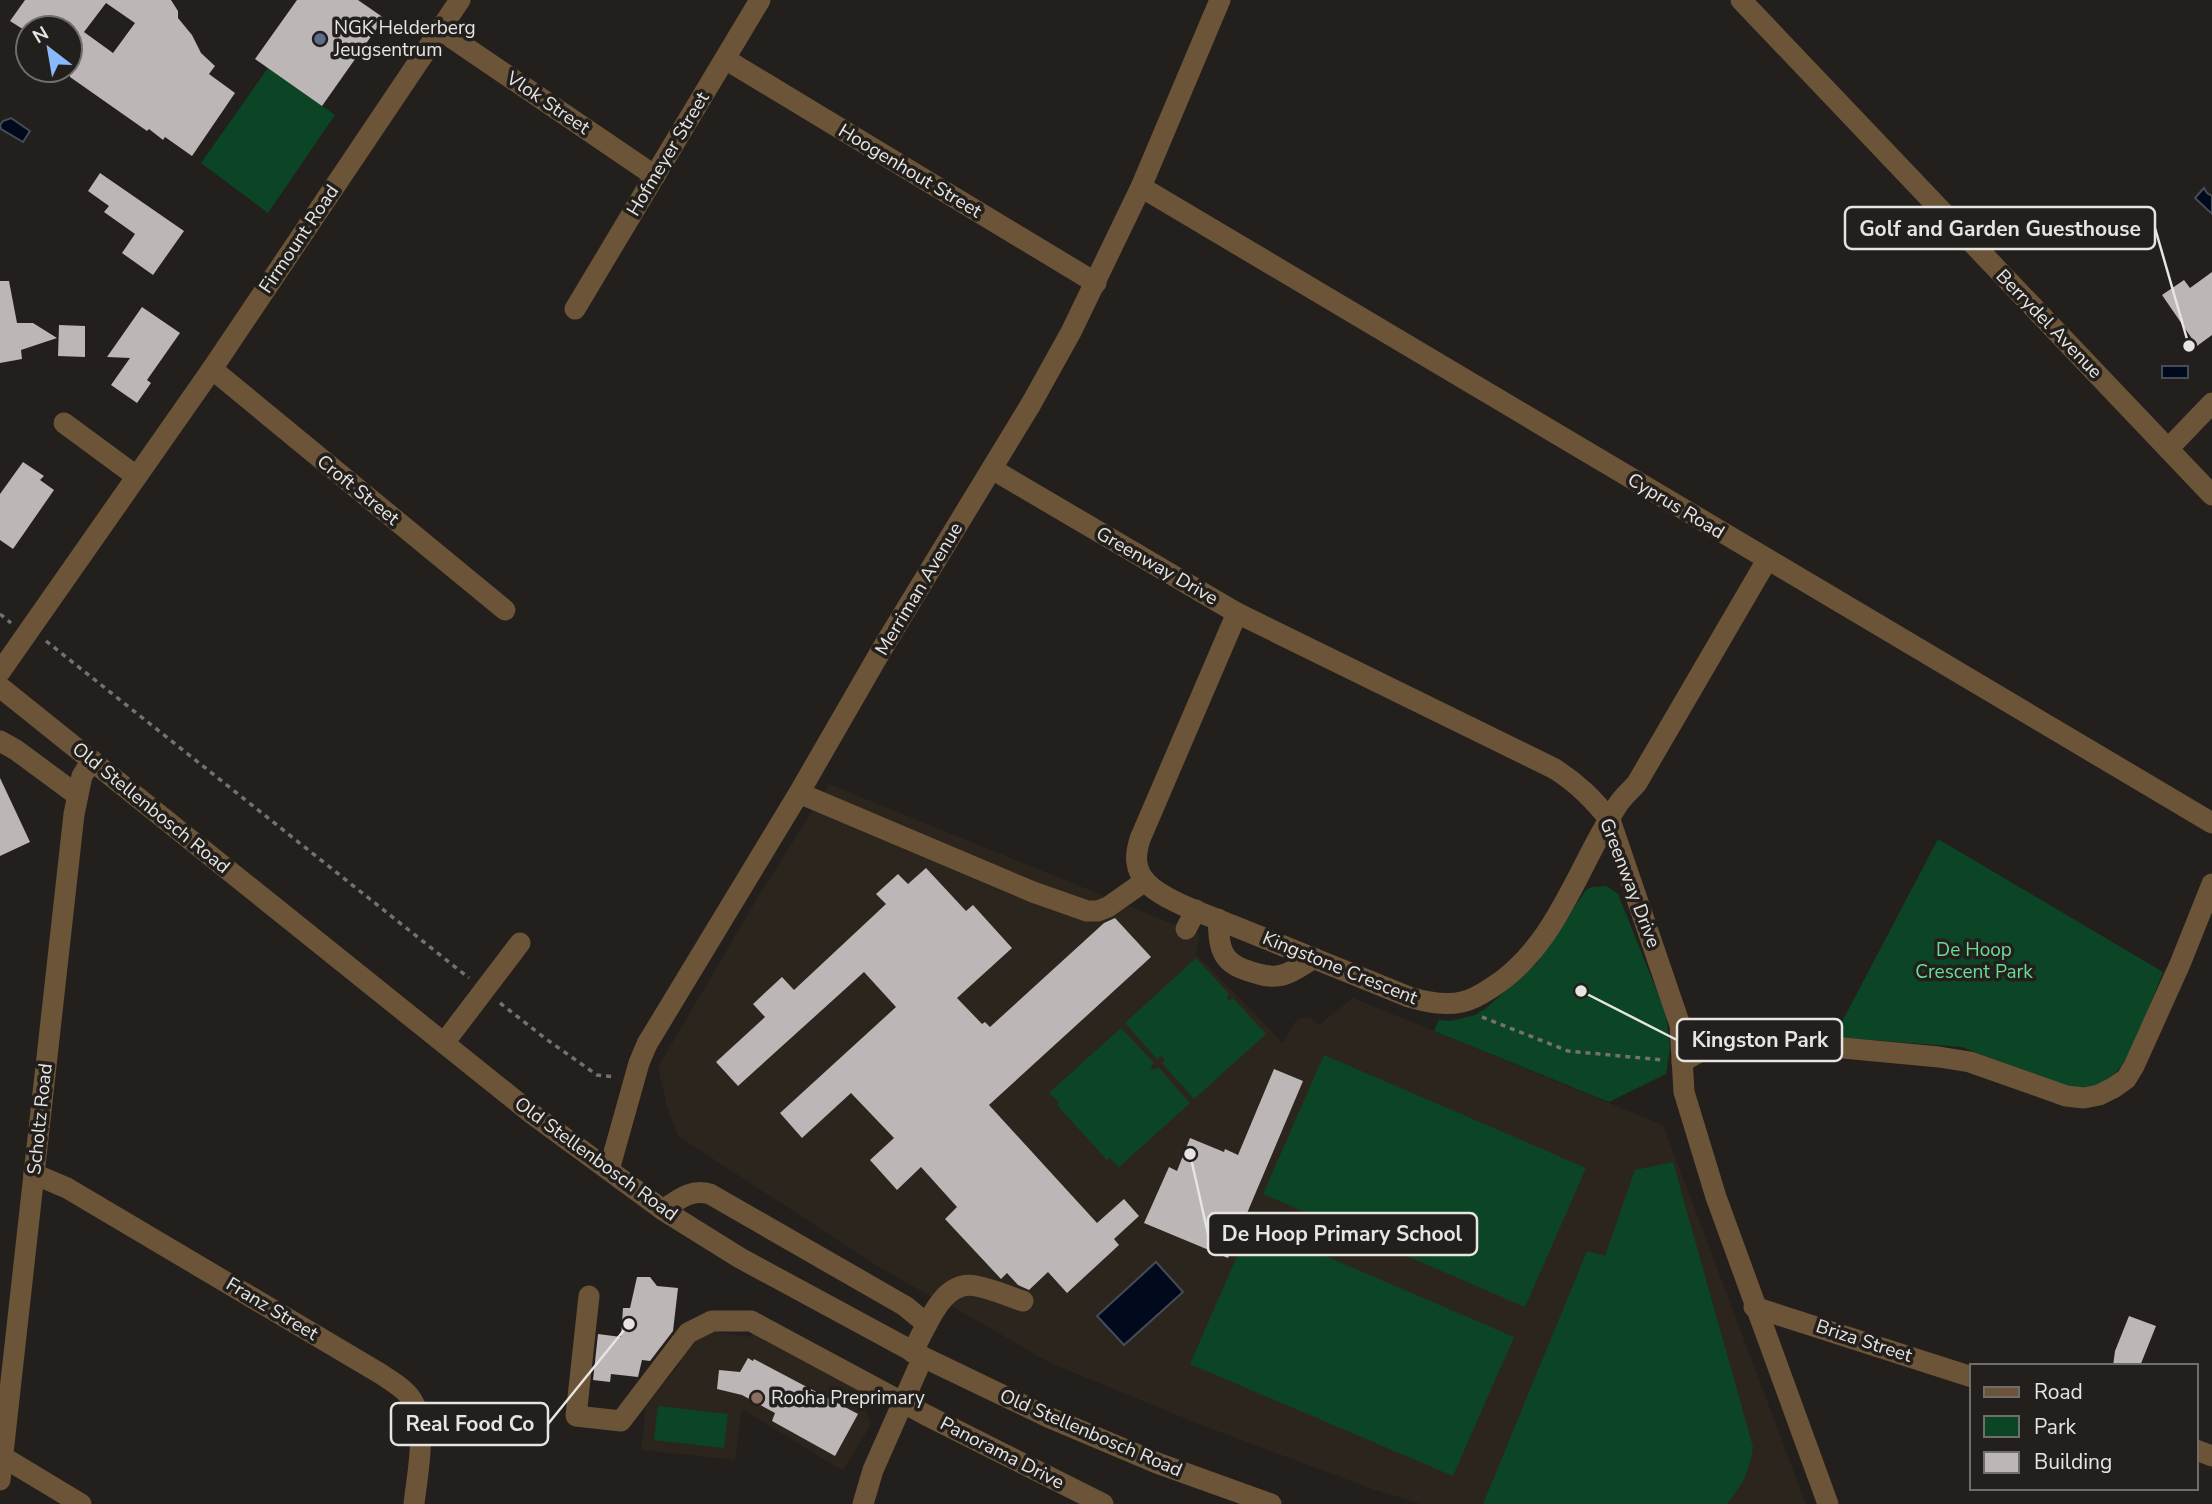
<svg xmlns="http://www.w3.org/2000/svg" width="2212" height="1504" font-family="'Nunito Sans',sans-serif">
	<rect width="100%" height="100%" fill="#221f1c"/>
	<g fill="#2c251d">
		<polygon points="829,784 1200,935 1196,954 1283,1043 1294,1023 1300,1018 1310,1018 1319,1025 1353,998 1663,1125 1806,1504 1421,1504 1375,1490 1196,1423 1048,1362 936,1297 935,1299 874,1264 678,1136 667,1107 658,1067 758,897"/>
		<polygon points="712,1331 748,1337 756,1332 859,1389 871,1424 843,1471 742,1409 735,1460 641,1450 646,1406 678,1366 688,1339"/>
	</g>
	<g fill="#0c4525">
		<polygon points="268,68 335,115 268,213 201,163"/>
		<path d="M1938,839L2163,972C2156,991 2148,1010 2140,1029C2125,1065 2111,1094 2065,1086L1962,1047L1834,1037Z"/>
		<polygon points="1606,886 1618,894 1666,1014 1670,1047 1666,1074 1609,1102 1434,1031 1439,1020 1451,1021 1475,1015 1486,1008 1536,964 1586,890 1592,887"/>
		<polygon points="1196,958 1229,994 1226,997 1229,1001 1233,998 1266,1034 1194,1099 1162,1063 1165,1060 1162,1056 1157,1059 1125,1023"/>
		<polygon points="1121,1028 1154,1063 1150,1067 1153,1070 1158,1067 1190,1103 1119,1167 1110,1158 1107,1160 1057,1105 1059,1102 1049,1093"/>
		<polygon points="1324,1055 1586,1168 1525,1307 1263,1194"/>
		<path d="M1673,1162L1753,1447C1750,1471 1742,1485 1727,1504H1483L1587,1251L1605,1256L1635,1170Z"/>
		<polygon points="1251,1224 1514,1337 1453,1476 1190,1364"/>
		<polygon points="658,1406 728,1414 724,1448 654,1440"/>
	</g>
	<g fill="#000a1c" stroke="#454c57" stroke-width="2">
		<polygon points="11,118 30,131 23,142 1,129 0,125 3,121"/>
		<polygon points="2204,188 2207,193 2212,196 2212,214 2195,198"/>
		<rect x="2162" y="366" width="26" height="12"/>
		<polygon points="1156,1262 1183,1292 1124,1345 1097,1316"/>
	</g>
	<g fill="#bcb6b6" fill-rule="evenodd">
		<path d="M25,0H171L178,11V18L192,35L201,53L215,66L209,74L235,93L192,156L165,137L163,140L149,129L147,131L70,77V28H21L10,21ZM106,3L135,23L113,53L84,32Z"/>
		<polygon points="297,0 358,0 384,18 322,106 255,59"/>
		<polygon points="100,173 184,231 153,275 122,253 135,234 104,212 109,206 88,191"/>
		<polygon points="2212,272 2212,335 2197,346 2162,295 2184,280 2190,288"/>
		<polygon points="0,281 9,281 17,323 33,323 57,338 21,350 22,359 0,363"/>
		<polygon points="142,307 180,333 147,380 151,383 137,403 111,385 130,358 107,357"/>
		<polygon points="59,325 85,326 85,357 58,356"/>
		<polygon points="23,462 44,476 40,480 54,490 13,549 0,540 0,494"/>
		<polygon points="0,778 30,842 0,856"/>
		<polygon points="926,868 966,911 973,905 1012,948 957,998 982,1024 985,1022 990,1027 1104,923 1115,918 1151,957 989,1105 1097,1223 1124,1199 1139,1216 1114,1239 1119,1245 1067,1293 1048,1272 1029,1290 1018,1285 1007,1273 1001,1279 945,1219 957,1207 921,1167 897,1190 870,1160 894,1138 851,1093 802,1138 780,1113 896,1007 864,972 738,1086 716,1062 765,1017 753,1004 782,977 794,990 886,904 876,894 898,874 908,884"/>
		<polygon points="1274,1069 1303,1081 1228,1258 1144,1223 1169,1167 1177,1171 1190,1138 1224,1152 1225,1149 1238,1155"/>
		<polygon points="637,1277 650,1277 657,1286 678,1288 673,1331 650,1361 642,1360 638,1377 611,1374 610,1382 593,1380 598,1334 621,1337 623,1308 630,1308"/>
		<polygon points="2129,1316 2156,1326 2140,1366 2113,1366 2115,1351"/>
		<polygon points="748,1358 753,1361 754,1359 858,1414 835,1456 772,1421 775,1413 742,1395 717,1389 719,1370 740,1372"/>
	</g>
	<g fill="none" stroke-linecap="round" stroke-linejoin="round">
		<g stroke="#74716e" stroke-width="3.5" stroke-dasharray="5 5" stroke-linecap="butt">
			<polyline points="0,614 11,623"/>
			<polyline points="46,641 469,978"/>
			<polyline points="500,1003 546,1039 597,1075 615,1077"/>
			<polyline points="1482,1017 1568,1051 1663,1060"/>
		</g>
		<g stroke="#6b5437" stroke-width="21">
			<polyline points="1741,0 2212,495"/>
			<polyline points="441,28 452,38 655,176"/>
			<polyline points="725,59 1096,283"/>
			<polyline points="1141,187 2212,823"/>
			<polyline points="575,309 760,0"/>
			<polyline points="212,369 505,610"/>
			<polyline points="64,423 136,476"/>
			<polyline points="2168,449 2212,403"/>
			<path d="M992,469L1237,613L1555,769C1578,784 1593,799 1610,820L1680,1025L1684,1092L1716,1197L1828,1504"/>
			<path d="M1237,613L1140,839C1135,855 1134,869 1147,883C1164,901 1210,916 1234,926C1292,949 1350,973 1409,997C1426,1002 1444,1006 1462,1002C1472,1000 1482,994 1491,988C1557,947 1578,864 1619,803C1624,796 1631,790 1637,783L1767,560"/>
			<polyline points="0,672 212,369 460,0"/>
			<polyline points="0,687 531,1113 663,1210 740,1258 923,1357 1048,1417 1157,1463 1271,1504"/>
			<polyline points="0,741 16,750 77,795"/>
			<polyline points="799,793 1033,892 1087,911 1098,911 1108,907 1145,881"/>
			<path d="M1218,919C1219,930 1218,942 1223,952C1227,961 1235,966 1243,969C1278,982 1284,977 1314,958"/>
			<polyline points="1186,929 1196,910"/>
			<polyline points="444,1043 520,943"/>
			<polyline points="1682,1062 1713,1044 1843,1048 1939,1057 1970,1062 2066,1096 2084,1098 2099,1095 2113,1088 2126,1079 2134,1066 2180,964 2212,884"/>
			<polyline points="609,1170 639,1063 647,1044 799,793 882,649 1031,404 1071,332 1141,187 1220,0"/>
			<path d="M34,1174L67,1188L381,1374C391,1381 403,1387 410,1397C429,1422 417,1475 414,1504"/>
			<path d="M663,1210C678,1200 691,1188 710,1194L905,1306L927,1324"/>
			<polyline points="589,1296 576,1416 621,1421 688,1333 712,1321 751,1321 926,1415 1103,1504"/>
			<polyline points="1754,1307 1972,1377"/>
			<path d="M912,1352C927,1328 941,1279 976,1286C992,1289 1008,1296 1023,1301"/>
			<polyline points="2196,1450 2212,1456"/>
			<polyline points="3,1457 81,1504"/>
			<polyline points="0,1480 74,814 82,776 92,760"/>
			<polyline points="863,1504 873,1470 923,1357"/>
		</g>
	</g>
	<circle fill="#5c6f8a" stroke="#221f1c" stroke-width="2.5" cx="320" cy="39" r="7"/>
	<circle fill="#8d6e63" stroke="#221f1c" stroke-width="2.5" cx="757" cy="1398" r="7"/>
	<g text-anchor="middle" dominant-baseline="central" stroke-width="7" stroke-linejoin="round" paint-order="stroke">
		<g font-size="19" fill="#e6e5e2" stroke="#221f1c" text-anchor="start">
			<text x="334" y="28">NGK Helderberg<tspan x="334" dy="22">Jeugsentrum</tspan></text>
			<text x="771" y="1398">Rooha Preprimary</text>
		</g>
		<g font-size="19" fill="#e6e5e2" stroke="#221f1c">
			<text transform="translate(548 103) rotate(34)">Vlok Street</text>
			<text transform="translate(668 154) rotate(-59)">Hofmeyer Street</text>
			<text transform="translate(910 171) rotate(31)">Hoogenhout Street</text>
			<text transform="translate(299 239) rotate(-56)">Firmount Road</text>
			<text transform="translate(2049 324) rotate(46)">Berrydel Avenue</text>
			<text transform="translate(358 490) rotate(39)">Croft Street</text>
			<text transform="translate(1676 506) rotate(31)">Cyprus Road</text>
			<text transform="translate(1157 566) rotate(30)">Greenway Drive</text>
			<text transform="translate(919 589) rotate(-59)">Merriman Avenue</text>
			<text transform="translate(151 808) rotate(39)">Old Stellenbosch Road</text>
			<text transform="translate(1630 883) rotate(69)">Greenway Drive</text>
			<text transform="translate(1340 968) rotate(22)">Kingstone Crescent</text>
			<text transform="translate(40 1119) rotate(-84)">Scholtz Road</text>
			<text transform="translate(596 1159) rotate(36)">Old Stellenbosch Road</text>
			<text transform="translate(272 1309) rotate(31)">Franz Street</text>
			<text transform="translate(1864 1341) rotate(18)">Briza Street</text>
			<text transform="translate(1091 1433) rotate(23)">Old Stellenbosch Road</text>
			<text transform="translate(1002 1453) rotate(27)">Panorama Drive</text>
		</g>
		<g font-size="19" fill="#6add94" stroke="#221f1c">
			<text x="1974" y="950">De Hoop<tspan x="1974" dy="22">Crescent Park</tspan></text>
		</g>
	</g>
	<path fill="none" stroke="#e6e5e2" stroke-width="2.5" d="M2189 346L2155 228M1581 991L1677 1040M1190 1154L1208 1234M629 1324L548 1424"/>
	<g fill="#e6e5e2" stroke="#221f1c" stroke-width="2.5">
		<circle cx="2189" cy="346" r="7"/>
		<circle cx="1581" cy="991" r="7"/>
		<circle cx="1190" cy="1154" r="7"/>
		<circle cx="629" cy="1324" r="7"/>
	</g>
	<g fill="#221f1c" stroke="#e6e5e2" stroke-width="2.5">
		<rect x="1845" y="207" width="310" height="42" rx="7"/>
		<rect x="1677" y="1019" width="165" height="42" rx="7"/>
		<rect x="1208" y="1213" width="269" height="42" rx="7"/>
		<rect x="391" y="1403" width="157" height="42" rx="7"/>
	</g>
	<g font-size="21" text-anchor="middle" font-weight="bold" fill="#e6e5e2">
		<text x="2000" y="236">Golf and Garden Guesthouse</text>
		<text x="1760" y="1047">Kingston Park</text>
		<text x="1342" y="1241">De Hoop Primary School</text>
		<text x="470" y="1431">Real Food Co</text>
	</g>
	<rect x="1970" y="1364" width="228" height="126" fill="#221f1c" stroke="#706e6b" stroke-width="2"/>
	<rect x="1984" y="1387" width="35" height="10" fill="#6b5437" stroke="#706e6b" stroke-width="2"/>
	<text x="2034" y="1399" font-size="21" fill="#e6e5e2">Road</text>
	<rect x="1984" y="1416" width="35" height="21" fill="#0c4525" stroke="#706e6b" stroke-width="2"/>
	<text x="2034" y="1434" font-size="21" fill="#e6e5e2">Park</text>
	<rect x="1984" y="1452" width="35" height="21" fill="#bcb6b6" stroke="#706e6b" stroke-width="2"/>
	<text x="2034" y="1469" font-size="21" fill="#e6e5e2">Building</text>
	<g transform="translate(49 49) rotate(329)"><circle r="33" fill="#221f1c" stroke="#706e6b" stroke-width="2"/>
	<path d="M0-5L12 26L0 18L-12 26Z" fill="#87bbfb"/>
	<text y="-10" font-size="19" font-weight="bold" text-anchor="middle" fill="#e6e5e2">N</text>
	</g>
</svg>
